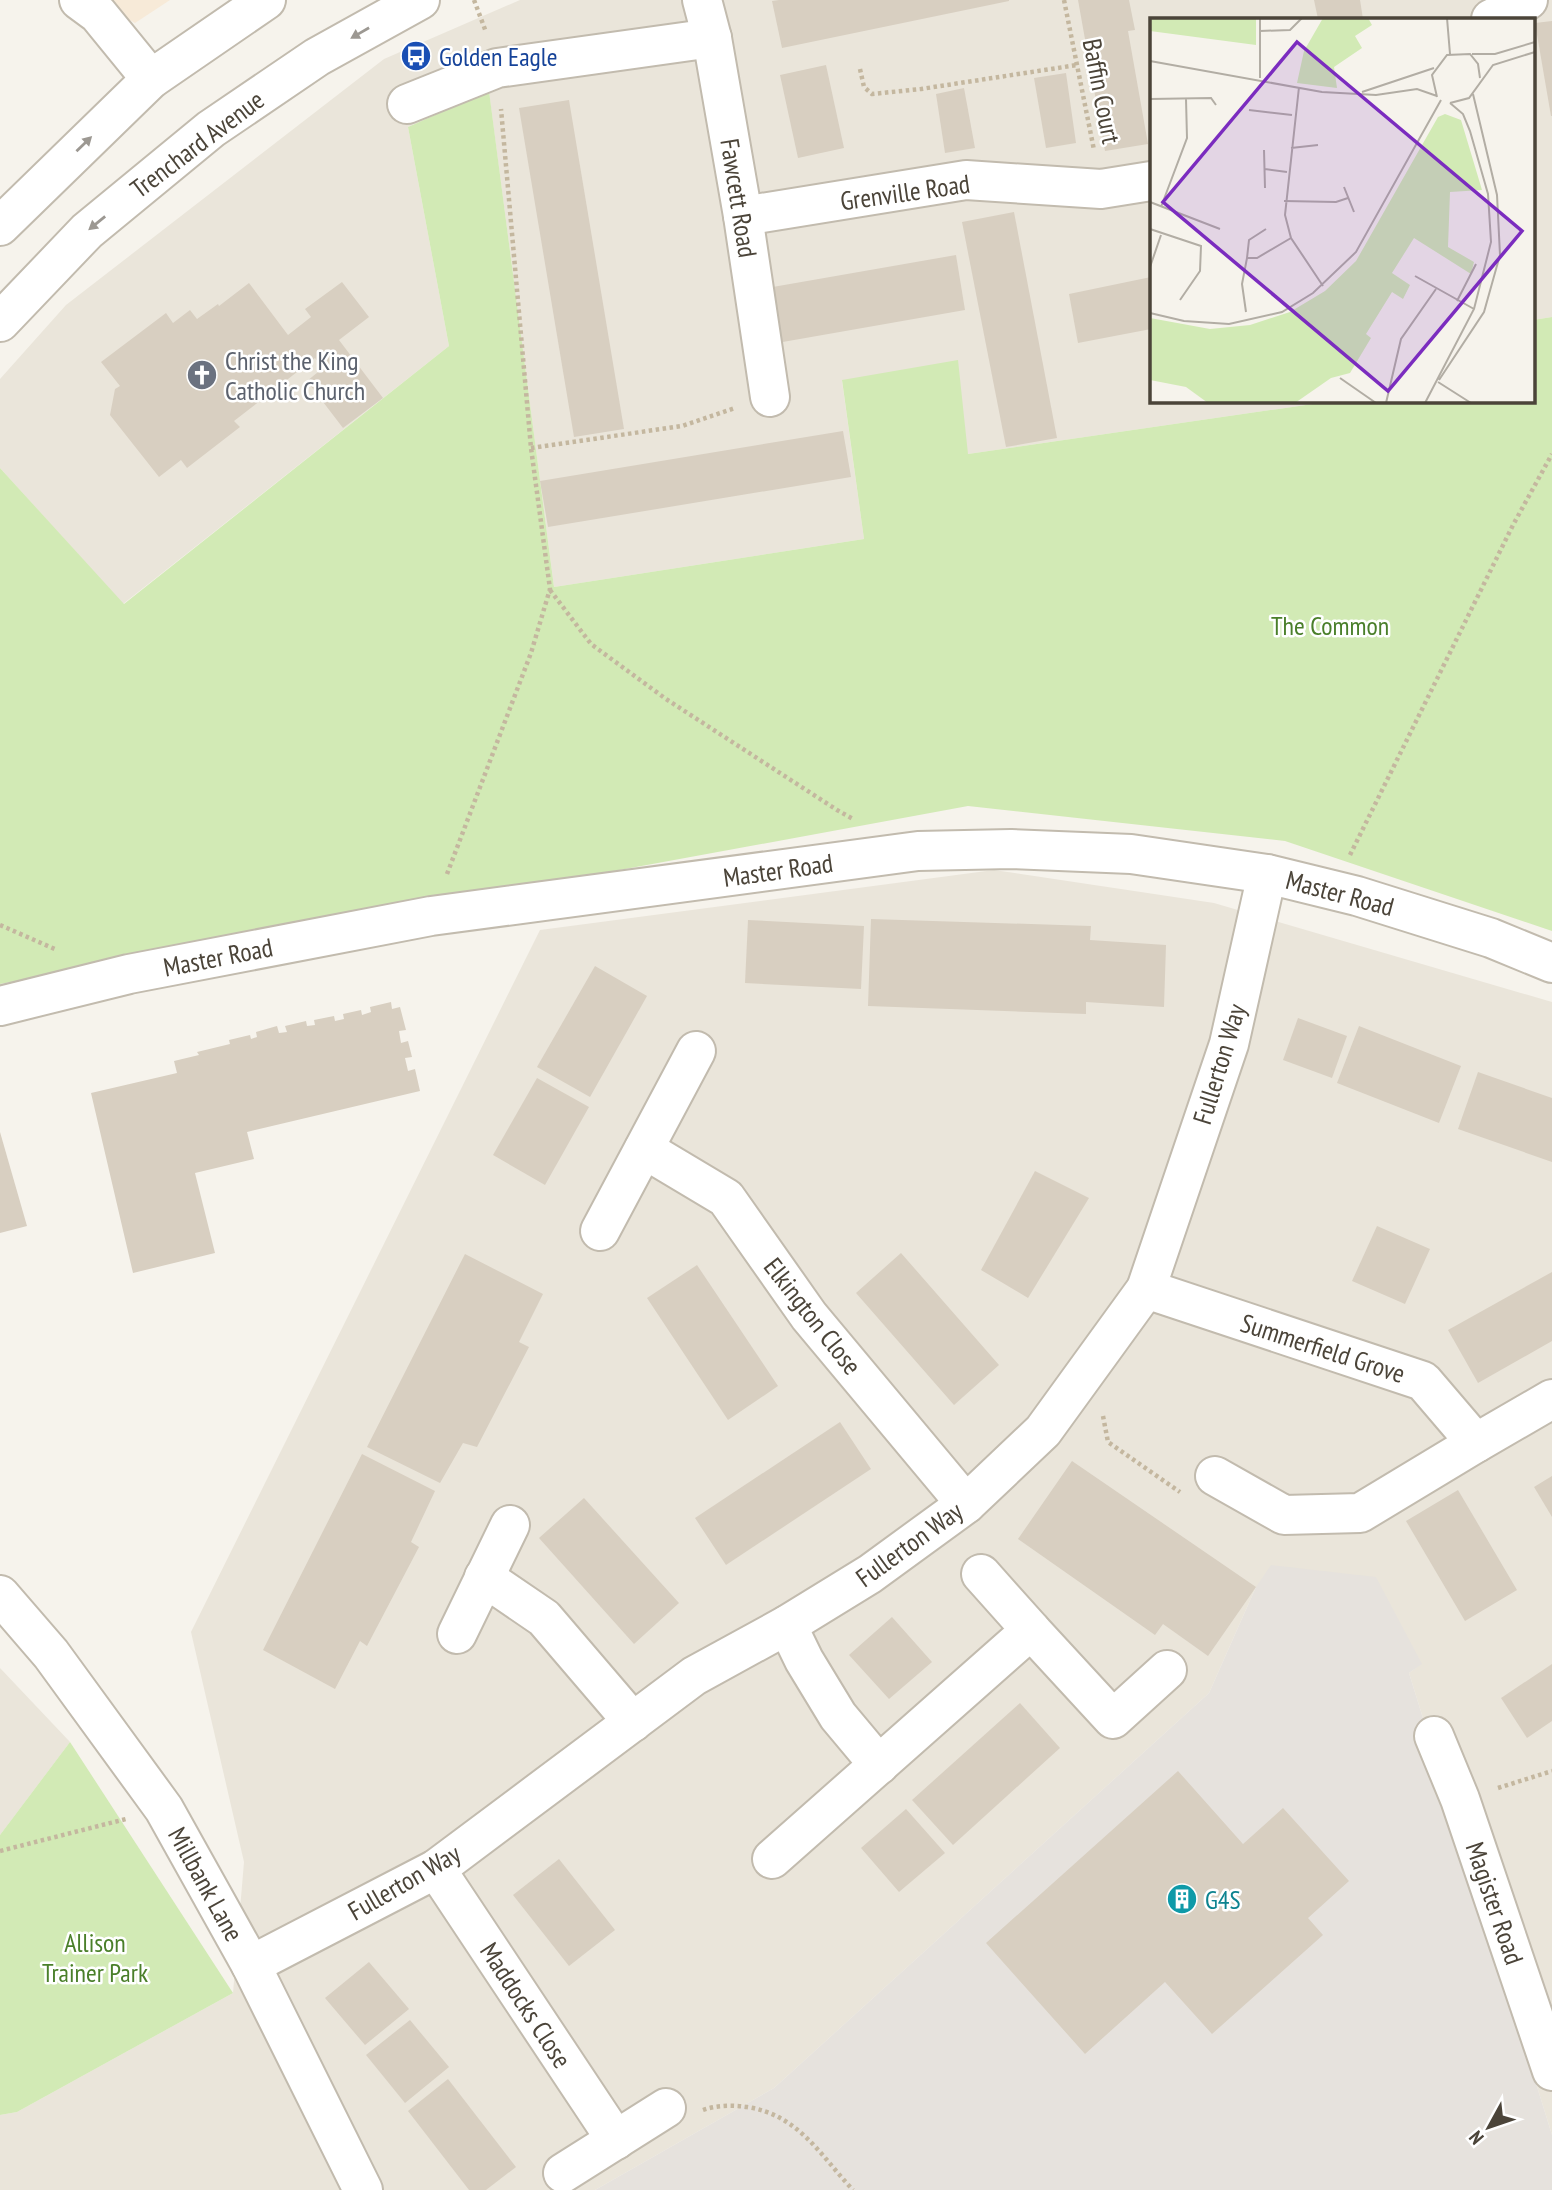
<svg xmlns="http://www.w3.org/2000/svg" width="1552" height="2190" font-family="'PT Sans Narrow',sans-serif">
	<rect width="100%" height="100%" fill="#f6f3ec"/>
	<g fill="#eae5da">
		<polygon points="520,0 1552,0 1552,317 1533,320 1533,19 1151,19 1151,401 1333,401 968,454 842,381 864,539 554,587 489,92 408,127 449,346 123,604 0,468 0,379 66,305 384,59"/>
		<polygon points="994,870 1214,903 1552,1002 1552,2135 1409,1673 1421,1664 1256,1587 1209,1693 774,2088 595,2190 0,2190 0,2115 17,2112 233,1993 244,1862 191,1632 540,930"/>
		<polygon points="0,1668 70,1742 0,1835"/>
	</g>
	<polygon fill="#f7ead8" points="95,0 170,0 135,23"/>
	<polygon fill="#e6e2dd" points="1271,1565 1376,1577 1422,1664 1409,1673 1552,2135 1552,2190 595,2190 774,2088 1209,1693 1256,1587"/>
	<g fill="#d2eab5">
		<polygon points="489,91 554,587 864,539 842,380 958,360 968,454 1333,401 1533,401 1533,320 1552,317 1552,931 1285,841 968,806 0,984 0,468 124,604 449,346 408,127"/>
		<polygon points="70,1742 233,1993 17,2112 0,2115 0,1835"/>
	</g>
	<g fill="#d8cfc1">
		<polygon points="779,0 1009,0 1009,1 782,48 772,1"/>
		<polygon points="1078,0 1129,0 1135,30 1128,31 1148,144 1105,151"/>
		<polygon points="1314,0 1360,0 1363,19 1318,19"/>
		<polygon points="1552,21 1552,116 1551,116 1535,23"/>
		<polygon points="826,65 844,148 798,158 780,75"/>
		<polygon points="1066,73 1076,143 1046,148 1034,78"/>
		<polygon points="964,88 975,148 945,153 936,94"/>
		<polygon points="569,100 624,429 574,437 519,108"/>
		<polygon points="1014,212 1057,438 1006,447 962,222"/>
		<polygon points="956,255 965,310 777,343 767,288"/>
		<polygon points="1151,277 1151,329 1078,343 1069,294"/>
		<polygon points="342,282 369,317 339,340 383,398 343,428 307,381 323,368 315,358 234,421 240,427 187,468 181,460 159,477 110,415 115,389 120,386 101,362 166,313 173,323 190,310 197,319 218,304 219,306 249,283 288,335 311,317 305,309"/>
		<polygon points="843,431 851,477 548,527 540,481"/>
		<polygon points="871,919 1091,926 1090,940 1166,945 1164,1007 1086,1002 1086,1014 868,1006"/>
		<polygon points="748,920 864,926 861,989 745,983"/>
		<polygon points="595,966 647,996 590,1097 537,1067"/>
		<polygon points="391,1002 392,1009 400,1007 406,1030 399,1031 401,1043 408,1041 412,1057 405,1058 408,1071 415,1069 420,1091 247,1132 254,1159 195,1173 215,1253 133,1273 91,1093 177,1073 174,1061 199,1055 197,1052 230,1044 229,1040 250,1035 251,1039 257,1037 256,1032 277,1026 279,1033 287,1032 285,1026 306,1021 307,1026 315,1025 314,1020 334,1016 335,1021 344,1019 343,1014 361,1010 362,1015 371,1012 370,1007"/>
		<polygon points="1298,1018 1347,1036 1332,1078 1283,1060"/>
		<polygon points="1359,1026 1461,1066 1439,1123 1337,1083"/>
		<polygon points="1478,1072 1552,1098 1552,1162 1458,1129"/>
		<polygon points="537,1078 589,1107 545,1185 493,1155"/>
		<polygon points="0,1132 27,1226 0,1233"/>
		<polygon points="1035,1171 1089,1198 1028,1298 981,1270"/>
		<polygon points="1377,1226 1430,1249 1405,1304 1352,1281"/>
		<polygon points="901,1253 999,1365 954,1405 856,1293"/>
		<polygon points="465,1254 543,1294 519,1342 529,1347 477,1447 463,1443 440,1483 367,1447"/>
		<polygon points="697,1265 778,1386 728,1420 647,1298"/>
		<polygon points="1552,1272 1552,1341 1478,1383 1448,1330"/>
		<polygon points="840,1422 871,1469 726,1565 695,1518"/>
		<polygon points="362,1454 435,1491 411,1542 419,1547 367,1646 360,1641 335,1689 263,1650"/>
		<polygon points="1072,1461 1256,1587 1208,1656 1163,1624 1155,1635 1018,1539"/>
		<polygon points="1552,1476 1552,1517 1534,1487"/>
		<polygon points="1458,1490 1517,1590 1465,1621 1406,1521"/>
		<polygon points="584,1498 679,1603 634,1644 539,1538"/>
		<polygon points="892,1617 932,1662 889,1699 849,1655"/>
		<polygon points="1552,1664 1552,1721 1527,1738 1501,1698"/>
		<polygon points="1020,1703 1060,1748 953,1845 912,1800"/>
		<polygon points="1178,1771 1243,1844 1283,1808 1349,1881 1308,1918 1323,1935 1212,2034 1165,1982 1085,2054 986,1943"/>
		<polygon points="906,1809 945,1853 899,1892 861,1848"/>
		<polygon points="559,1859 615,1930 569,1966 513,1895"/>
		<polygon points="369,1962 409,2009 365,2045 325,1998"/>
		<polygon points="410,2020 449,2067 405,2103 366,2055"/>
		<polygon points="448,2079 516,2167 486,2190 469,2190 408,2111"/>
	</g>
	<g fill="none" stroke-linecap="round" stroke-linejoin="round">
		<g stroke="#c2bbae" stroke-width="42">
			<g id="minor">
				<polyline points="79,0 98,14 151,79"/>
				<polyline points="702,0 712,38 743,216 770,397"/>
				<polyline points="1491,19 1528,0"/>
				<polyline points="407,104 497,68 712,38"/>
				<polyline points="743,216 966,180 1101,189 1151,181"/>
				<polyline points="0,226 151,79 266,0"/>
				<polyline points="0,322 87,231 211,129 317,57 420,0"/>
				<polyline points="0,1006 129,974 431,916 918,851 1011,849 1131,854 1267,874 1357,896 1491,938 1552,963"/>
				<polyline points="644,1149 726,1198 809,1316 966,1504"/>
				<polyline points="600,1231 696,1051"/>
				<polyline points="1146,1289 1423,1381 1476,1443 1552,1399"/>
				<polyline points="1215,1476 1284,1515 1360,1513 1476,1443"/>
				<polyline points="484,1577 544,1618 633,1722"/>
				<polyline points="0,1595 51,1654 164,1809 251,1965 363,2190"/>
				<polyline points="787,1625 804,1660 838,1716 879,1765"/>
				<polyline points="1031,1630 1113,1719 1167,1670"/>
				<polyline points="457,1634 510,1525"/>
				<polyline points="1434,1736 1460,1799 1552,2071"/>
				<polyline points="772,1859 1031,1630 981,1574"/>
				<polyline points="436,1869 616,2140"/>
				<polyline points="251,1965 436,1869 694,1676 787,1625 870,1574 966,1504 1043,1431 1146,1289 1229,1044 1267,874"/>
				<polyline points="563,2173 666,2108"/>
			</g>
		</g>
		<g stroke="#c4b79f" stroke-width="4.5" stroke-dasharray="3.5 3.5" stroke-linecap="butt">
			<polyline points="474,0 486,32"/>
			<polyline points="1064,0 1094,150"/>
			<polyline points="860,69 864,87 872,94 921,89 1077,65"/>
			<polyline points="531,448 682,426 735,408"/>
			<polyline points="550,590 591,644 666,699 837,810 853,819"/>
			<polyline points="1350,855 1513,525 1552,454"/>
			<polyline points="447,874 531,653 550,589 531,448 501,109"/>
			<polyline points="0,925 57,950"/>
			<polyline points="1103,1416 1108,1442 1180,1492"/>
			<polyline points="1498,1788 1552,1771"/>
			<polyline points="0,1851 126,1819"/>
			<path d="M703,2110C717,2105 733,2105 747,2107C799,2115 820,2155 853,2190"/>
		</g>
		<use href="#minor" stroke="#fff" stroke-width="38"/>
	</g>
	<defs><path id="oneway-solid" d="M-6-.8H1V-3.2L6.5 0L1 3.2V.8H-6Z" transform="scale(1.75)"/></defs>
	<g fill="#9c9892">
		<use href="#oneway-solid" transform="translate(360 33) rotate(150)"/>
		<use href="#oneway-solid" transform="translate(84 144) rotate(-44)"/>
		<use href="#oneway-solid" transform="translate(97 223) rotate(141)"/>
	</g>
	<defs>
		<g id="bus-disc" transform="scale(1.575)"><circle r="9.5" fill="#1a4fb4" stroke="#fff"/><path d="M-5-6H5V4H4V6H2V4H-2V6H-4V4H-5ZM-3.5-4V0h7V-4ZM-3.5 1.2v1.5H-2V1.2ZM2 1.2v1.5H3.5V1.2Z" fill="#fff"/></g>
		<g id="church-disc" transform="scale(1.575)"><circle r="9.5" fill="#6b7280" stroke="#fff"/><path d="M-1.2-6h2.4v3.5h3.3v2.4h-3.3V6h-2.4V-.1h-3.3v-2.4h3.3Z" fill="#fff"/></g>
		<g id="building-disc" transform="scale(1.575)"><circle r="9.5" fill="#0f9aa8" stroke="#fff"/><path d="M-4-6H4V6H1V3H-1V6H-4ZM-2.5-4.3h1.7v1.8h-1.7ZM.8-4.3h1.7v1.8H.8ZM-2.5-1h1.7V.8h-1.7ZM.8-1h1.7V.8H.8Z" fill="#fff"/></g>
	</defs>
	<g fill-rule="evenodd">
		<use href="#bus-disc" x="416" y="56"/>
		<use href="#church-disc" x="202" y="375"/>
		<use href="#building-disc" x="1182" y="1899"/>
	</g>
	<g text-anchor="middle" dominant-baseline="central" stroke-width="5" stroke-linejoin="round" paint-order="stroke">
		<g font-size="26" fill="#164399" stroke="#fff" text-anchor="start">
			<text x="439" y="56">Golden Eagle</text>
		</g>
		<g font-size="26" fill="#4b4439" stroke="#fff">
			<text transform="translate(1102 91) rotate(79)">Baffin Court</text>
			<text transform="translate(197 144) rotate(-37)">Trenchard Avenue</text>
			<text transform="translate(905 192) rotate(-8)">Grenville Road</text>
			<text transform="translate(739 198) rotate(81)">Fawcett Road</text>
			<text transform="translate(778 870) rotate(-8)">Master Road</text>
			<text transform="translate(1340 893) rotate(15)">Master Road</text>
			<text transform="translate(218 957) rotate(-11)">Master Road</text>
			<text transform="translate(1219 1064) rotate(-73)">Fullerton Way</text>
			<text transform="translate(813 1316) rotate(52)">Elkington Close</text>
			<text transform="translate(1323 1348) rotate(18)">Summerfield Grove</text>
			<text transform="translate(909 1544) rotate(-36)">Fullerton Way</text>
			<text transform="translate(404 1882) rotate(-30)">Fullerton Way</text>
			<text transform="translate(206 1884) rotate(61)">Millbank Lane</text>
			<text transform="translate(1495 1903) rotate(71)">Magister Road</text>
			<text transform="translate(526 2005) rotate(57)">Maddocks Close</text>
		</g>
		<g font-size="26" fill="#5b616d" stroke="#fff" text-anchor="start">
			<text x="225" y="360">Christ the King<tspan x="225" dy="30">Catholic Church</tspan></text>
		</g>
		<g font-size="26" fill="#4a7f2a" stroke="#fff">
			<text x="1330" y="625">The Common</text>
			<text x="95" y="1942">Allison<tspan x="95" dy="30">Trainer Park</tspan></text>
		</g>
		<g font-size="26" fill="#0d838f" stroke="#fff" text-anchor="start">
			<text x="1205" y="1899">G4S</text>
		</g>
	</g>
	<g transform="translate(1150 18)">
		<rect width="385" height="385" fill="#f6f3ec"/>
		<path d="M0,0H106V27L0,13ZM173,0H218L222,7L205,18L212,30L184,49L187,70L147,65L154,33ZM295,96L311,102L332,172L300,174L298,229L324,244L321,256L264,220L242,255L260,267L253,281L242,274L216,316L221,320L200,355L181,360L145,385H58L36,369L0,362V300L60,311L100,307L140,294L175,273L206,243L288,99Z" fill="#d2eab5"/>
		<path fill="none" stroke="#b2ada4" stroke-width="2" d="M297,0L300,36M110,13L140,12L152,0M322,36H345L385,24M0,43L172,74L226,77L267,71L287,78M110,60V0M149,69L135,197L141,220L173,268M212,74L284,50M287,79L282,57L297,37L320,36L328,46L330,60M0,81L61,80L66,87M300,85L319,80L343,47L385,34M99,92L142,97M141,130L168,127M114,132L115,170M115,151L137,154M194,169L204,194M134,183L186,184L198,180M0,184L70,211M11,189L37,120L36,81M0,211L51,228L50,253L30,282M97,240L99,222L116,211M0,249L11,217M265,258L324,291M307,283L326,246M96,294L92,266L97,240H107L141,220M0,295L34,303L79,306L132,294L163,275L206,234L291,82M190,360L226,385M289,362L334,294L350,237L347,177L323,76M288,364L321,385M236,385L251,321L286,271M275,385L324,291L341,224L338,176L320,113L313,96L300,85"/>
		<path fill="#7b2cbf" fill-opacity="0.15" stroke="#7b2cbf" stroke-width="3.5" d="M147,24L372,213L238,373L13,184Z"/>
		<rect width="385" height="385" fill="none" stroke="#4b4439" stroke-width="3.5"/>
	</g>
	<g transform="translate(1489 2127) rotate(230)" stroke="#ffffff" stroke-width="5" paint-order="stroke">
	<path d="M0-5L12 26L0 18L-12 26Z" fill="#4b4439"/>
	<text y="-10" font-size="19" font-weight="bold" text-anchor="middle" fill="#4b4439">N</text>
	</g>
</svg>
